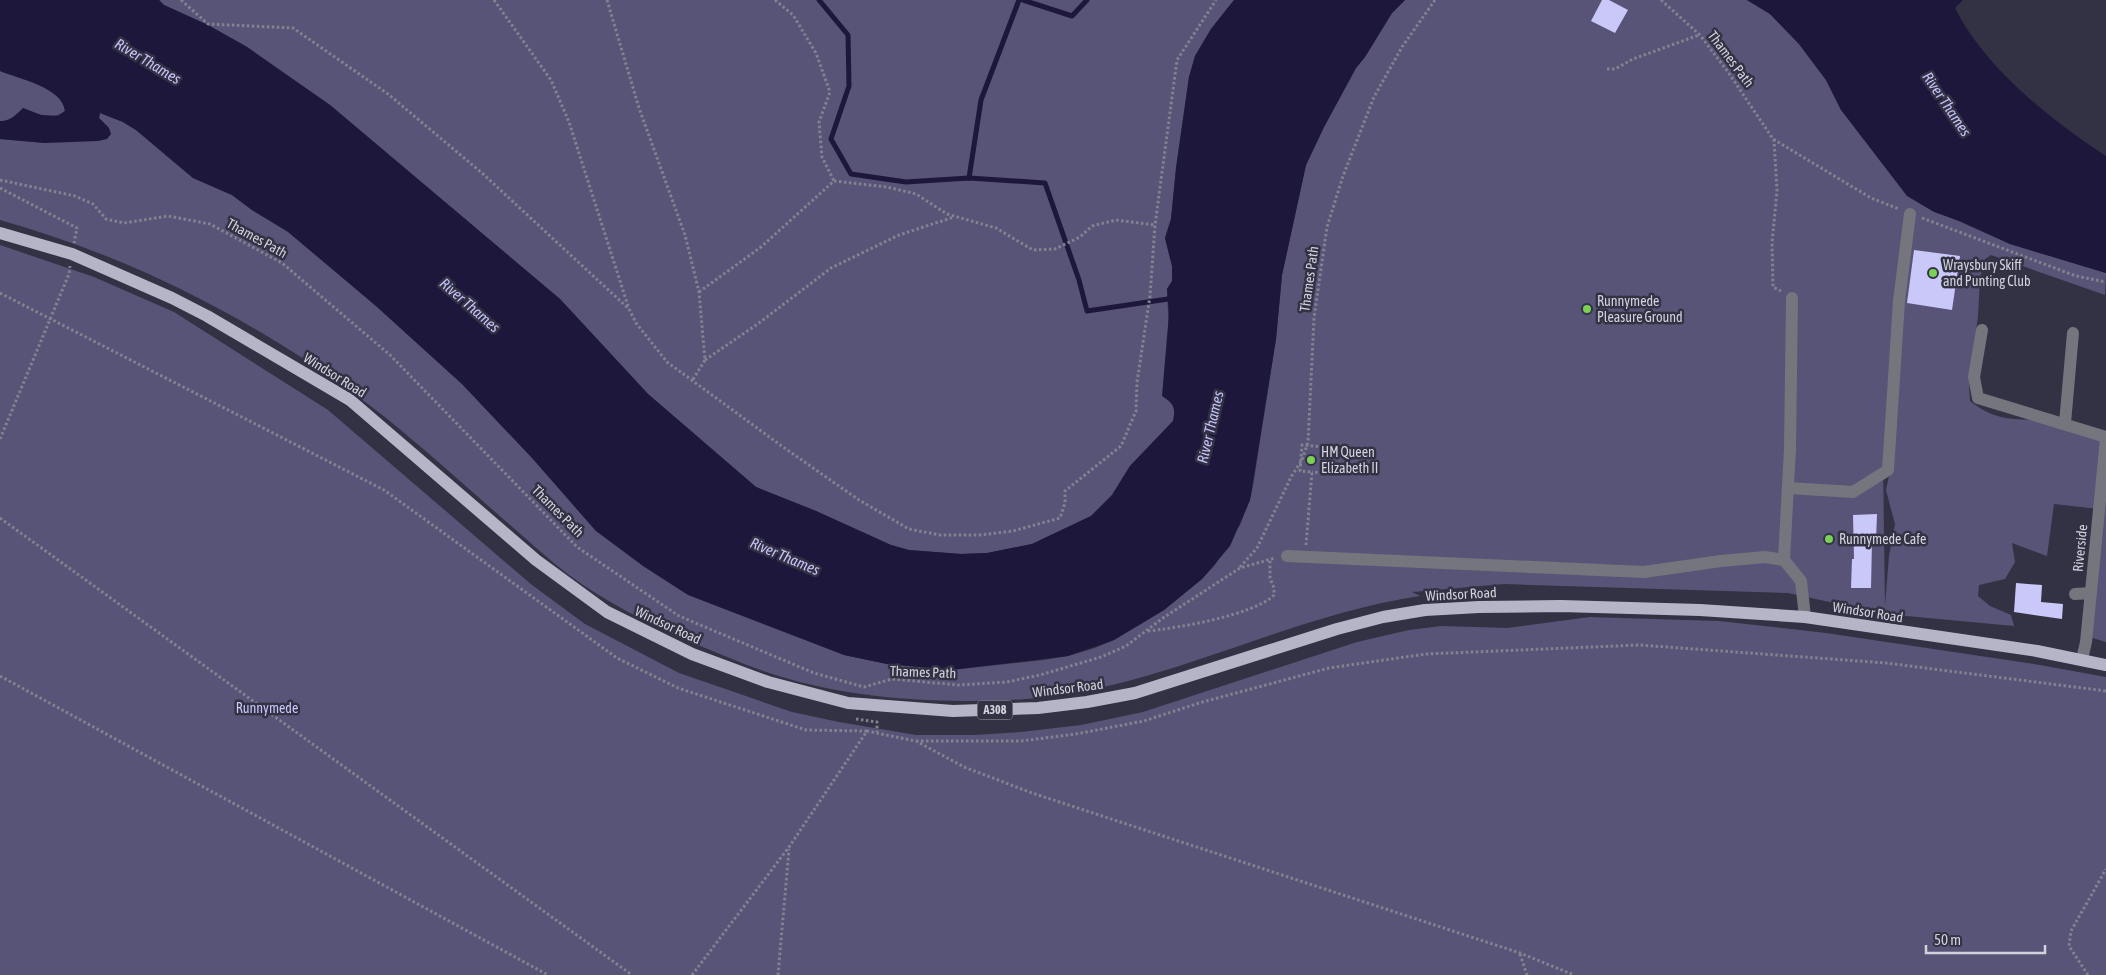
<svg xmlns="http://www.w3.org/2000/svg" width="2106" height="975" font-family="'Asap Condensed',sans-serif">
	<rect width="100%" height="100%" fill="#333244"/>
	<g fill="#575477" fill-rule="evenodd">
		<polygon points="159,0 1234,0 1211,29 1195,56 1189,77 1176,168 1171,219 1165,238 1172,266 1172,281 1167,289 1172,402 1175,411 1173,421 1130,466 1112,495 1091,516 1032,544 987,553 961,554 909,550 891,545 816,511 756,487 648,394 560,299 330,105 247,47 208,25 164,5"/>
		<path d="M1405,0H1747L1770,14L1799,44L1826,80L1841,110L1926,200L1929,208L2010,244L2106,273L2105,295L1991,255L1985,259L1980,278L1978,316L1969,384L1970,401C2003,428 2029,415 2066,423C2079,426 2093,432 2106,437V642L2086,636L2099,509L2054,504L2047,556L2012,543L2015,562L2005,579L1979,585L1978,596L1990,606L2011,615L2014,626L1885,614L1788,593L1504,584L1412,592L1420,596C1279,617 1152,695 1008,700C936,703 859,699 789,679C756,670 725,656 693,643C650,624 607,603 569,575C548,559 529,541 509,524C457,479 407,432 352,392C245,315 128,256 0,220V139L45,143L109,128L99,118L100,113L123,122L136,130L193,178L232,195L252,210L288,231L376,306L462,384L533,459L596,531L772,626L844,655L887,664L951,670L1044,660L1068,656L1095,648L1114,640L1164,610L1202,579L1215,565L1240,525L1250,500L1253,486L1276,339L1282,275L1306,165L1324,127L1356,68L1365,57L1392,13ZM1893,457L1886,490L1895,524L1889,556L1885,606L1883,463Z"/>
		<path d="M0,71C19,79 62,87 65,111C52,121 37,114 23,108C17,114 9,122 0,121Z"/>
		<polygon points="0,245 94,277 174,312 328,410 532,585 585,624 679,673 792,712 839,722 916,735 974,735 1021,732 1081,725 1143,712 1357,642 1409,630 1441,626 1507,628 1590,617 1719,621 1826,633 2040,665 2106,677 2106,975 0,975"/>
	</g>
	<g fill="#1d173b">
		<path d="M0,0H159L164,5L208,25L247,47L330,105L560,299L648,394L756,487L816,511L891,545L909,550L961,554L987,553L1032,544L1091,516L1112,495L1130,466L1173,421C1176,407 1173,403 1162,396L1169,314L1167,289L1172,281V266L1165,238L1171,219L1176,168L1189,77L1195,56L1211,29L1234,0H1405L1392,13L1365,57L1356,68L1324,127L1306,165L1282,275L1276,339L1250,500L1230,546L1202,579L1164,610L1114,640L1068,656L951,670L887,664L844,655L688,595L643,566L596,531L533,459L462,384L376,306L288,232L252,210L232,195L193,178L136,130L123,122L100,113L99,118L109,128L111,134L107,139L98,141L45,143L0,139V121C10,122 17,114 23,108L41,115L58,116L65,111C62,87 19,79 0,71Z"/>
		<path d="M1747,0H1963L1955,8C1985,68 2051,120 2106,156V273L2010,244L1962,222L1934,212L1907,196L1841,110L1826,80L1799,44L1770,14Z"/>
	</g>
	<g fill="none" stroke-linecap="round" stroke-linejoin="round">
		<g stroke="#1d173b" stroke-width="5">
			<polyline points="819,0 848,35 849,86 831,139 851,174 906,182 969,178 1045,183 1079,280 1087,311 1168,299"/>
			<polyline points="1023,0 1072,16 1087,0"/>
			<polyline points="969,178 981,100 1019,0"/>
		</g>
	</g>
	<g fill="#cac8f8">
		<polygon points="1602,0 1609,0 1628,10 1615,33 1591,21"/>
		<polygon points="1914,250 1960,256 1952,310 1907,303"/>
		<polygon points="1877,514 1876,541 1872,541 1871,588 1851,588 1852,559 1854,559 1853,515"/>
		<polygon points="2016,583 2042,585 2041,602 2063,604 2062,619 2014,612"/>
	</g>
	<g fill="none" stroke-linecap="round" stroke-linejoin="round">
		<g stroke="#828290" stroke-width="3" stroke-dasharray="2.5 2.5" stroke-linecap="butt">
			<polyline points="181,0 208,24 293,28 388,94 482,173 629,309 636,323 667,362 783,447 859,500 909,529 940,535 980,535 1013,531 1060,518 1065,503 1065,491 1121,446 1136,411 1137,382 1150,296 1155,225 1177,60 1216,0"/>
			<polyline points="494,0 551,80 569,122 629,309"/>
			<polyline points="607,0 639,108 685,235 699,292 705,360 692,381"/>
			<polyline points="775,0 793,15 816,53 830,92 819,122 822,157 834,181"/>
			<polyline points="1661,0 1700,35 1728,72 1773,139 1871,198 1899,209"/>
			<polyline points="1607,69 1615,69 1633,59 1699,35"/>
			<polyline points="1774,139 1777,191 1772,243 1773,287 1781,291"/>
			<polyline points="0,180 75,196 93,204 106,219 124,223 168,216 210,224 282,263 390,355 577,547 679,616 814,673 864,687 892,679 958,685 1007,682 1040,675 1101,657 1126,646 1163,618 1240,568 1275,558"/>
			<polyline points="0,188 77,228 74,243"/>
			<polyline points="1922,218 2076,276 2106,282"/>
			<polyline points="699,292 761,247 834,181 887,187 916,194 947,214 996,228 1033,250 1055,249 1080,237 1092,226 1116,220 1155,225"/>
			<polyline points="0,293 384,490 617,658 678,688 806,730 867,731"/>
			<polyline points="705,360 759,323 831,268 899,235 954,217"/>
			<polyline points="0,439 69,274 70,266"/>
			<polyline points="0,518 632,975"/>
			<polyline points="1306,545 1312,472 1300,471 1302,445 1325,447 1322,473 1312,472"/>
			<polyline points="1240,567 1257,548 1291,477 1302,460 1308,442 1314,318 1327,227 1343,176 1374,97 1402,47 1435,0"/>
			<path d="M1148,631C1178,628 1254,615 1274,595V588L1270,578V559"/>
			<polyline points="0,676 548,975"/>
			<polyline points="856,719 877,722 877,732"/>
			<polyline points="916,741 1021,741 1076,734 1144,721 1199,703 1329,668 1426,654 1639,645 1886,663 2106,691"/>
			<polyline points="1520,954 1527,975"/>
			<polyline points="692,975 789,847 867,731 916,741 964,767 1032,793 1520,953 1574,975"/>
			<polyline points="778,975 789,849"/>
			<polyline points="2088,975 2069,946 2071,931 2106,869"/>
		</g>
		<g stroke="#75757e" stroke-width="12">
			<polyline points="1982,330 1974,377 1978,398 2106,437"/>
			<polyline points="2065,423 2073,333"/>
			<polyline points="1788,488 1853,492 1888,470 1899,301 1910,214"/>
			<polyline points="1287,556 1644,572 1721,561 1765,557 1784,560 1801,581 1805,617"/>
			<polyline points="1784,560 1790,449 1792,298"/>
			<polyline points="2075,594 2091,593"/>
			<polyline points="2082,659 2086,642 2106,439"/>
		</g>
		<polyline stroke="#b6b5c8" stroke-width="12" points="0,233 72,254 172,298 207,316 350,400 536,560 607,612 692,654 768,682 848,703 953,711 1038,708 1087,702 1135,693 1337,629 1383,617 1425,610 1479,607 1561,606 1700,610 1805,617 2037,651 2106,665"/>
	</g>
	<g fill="#7ad156" stroke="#333244" stroke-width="2">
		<circle cx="1933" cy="273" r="5"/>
		<circle cx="1587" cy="309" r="5"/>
		<circle cx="1311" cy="460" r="5"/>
		<circle cx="1829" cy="539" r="5"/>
	</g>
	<g text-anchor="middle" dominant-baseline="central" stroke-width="5" stroke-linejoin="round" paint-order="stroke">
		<rect fill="#333244" stroke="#a2a2af" stroke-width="1" x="977.5" y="700.5" width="35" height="19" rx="4"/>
		<g font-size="12" font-weight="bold" fill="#d2d2dd">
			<text x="995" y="710">A308</text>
		</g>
		<g font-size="14" fill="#d2d2dd" stroke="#333244">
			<text transform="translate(1731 59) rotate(53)">Thames Path</text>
			<text transform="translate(257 238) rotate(29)">Thames Path</text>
			<text transform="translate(1309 279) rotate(-82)">Thames Path</text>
			<text transform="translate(335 375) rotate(32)">Windsor Road</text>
			<text transform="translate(558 511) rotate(45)">Thames Path</text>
			<text transform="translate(2080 548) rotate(-84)">Riverside</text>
			<text transform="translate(1461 594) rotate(-3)">Windsor Road</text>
			<text transform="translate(1868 612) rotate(9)">Windsor Road</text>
			<text transform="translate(668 625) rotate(25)">Windsor Road</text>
			<text transform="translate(923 672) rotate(2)">Thames Path</text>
			<text transform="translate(1068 688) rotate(-7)">Windsor Road</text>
		</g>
		<g font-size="14" fill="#d2d2dd" stroke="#333244" text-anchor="start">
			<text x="1943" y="265">Wraysbury Skiff<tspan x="1943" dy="16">and Punting Club</tspan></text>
			<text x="1597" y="301">Runnymede<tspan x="1597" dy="16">Pleasure Ground</tspan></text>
			<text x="1321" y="452">HM Queen<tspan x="1321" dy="16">Elizabeth II</tspan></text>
			<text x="1839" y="539">Runnymede Cafe</text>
		</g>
		<g font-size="14" fill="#c9c6fd" stroke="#333244">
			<text x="267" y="708">Runnymede</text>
		</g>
		<g font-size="15" font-style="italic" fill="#c5c2f9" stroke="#333244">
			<text transform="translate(148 61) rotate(31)">River Thames</text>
			<text transform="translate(1947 104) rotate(56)">River Thames</text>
			<text transform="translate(470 305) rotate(41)">River Thames</text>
			<text transform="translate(1210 427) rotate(-77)">River Thames</text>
			<text transform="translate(785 556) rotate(23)">River Thames</text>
		</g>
	</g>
	<path d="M1926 945v8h119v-8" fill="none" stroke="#d2d2dd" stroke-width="2.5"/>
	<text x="1934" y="945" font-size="15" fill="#d2d2dd" stroke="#333244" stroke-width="4" paint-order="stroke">50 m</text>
</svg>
